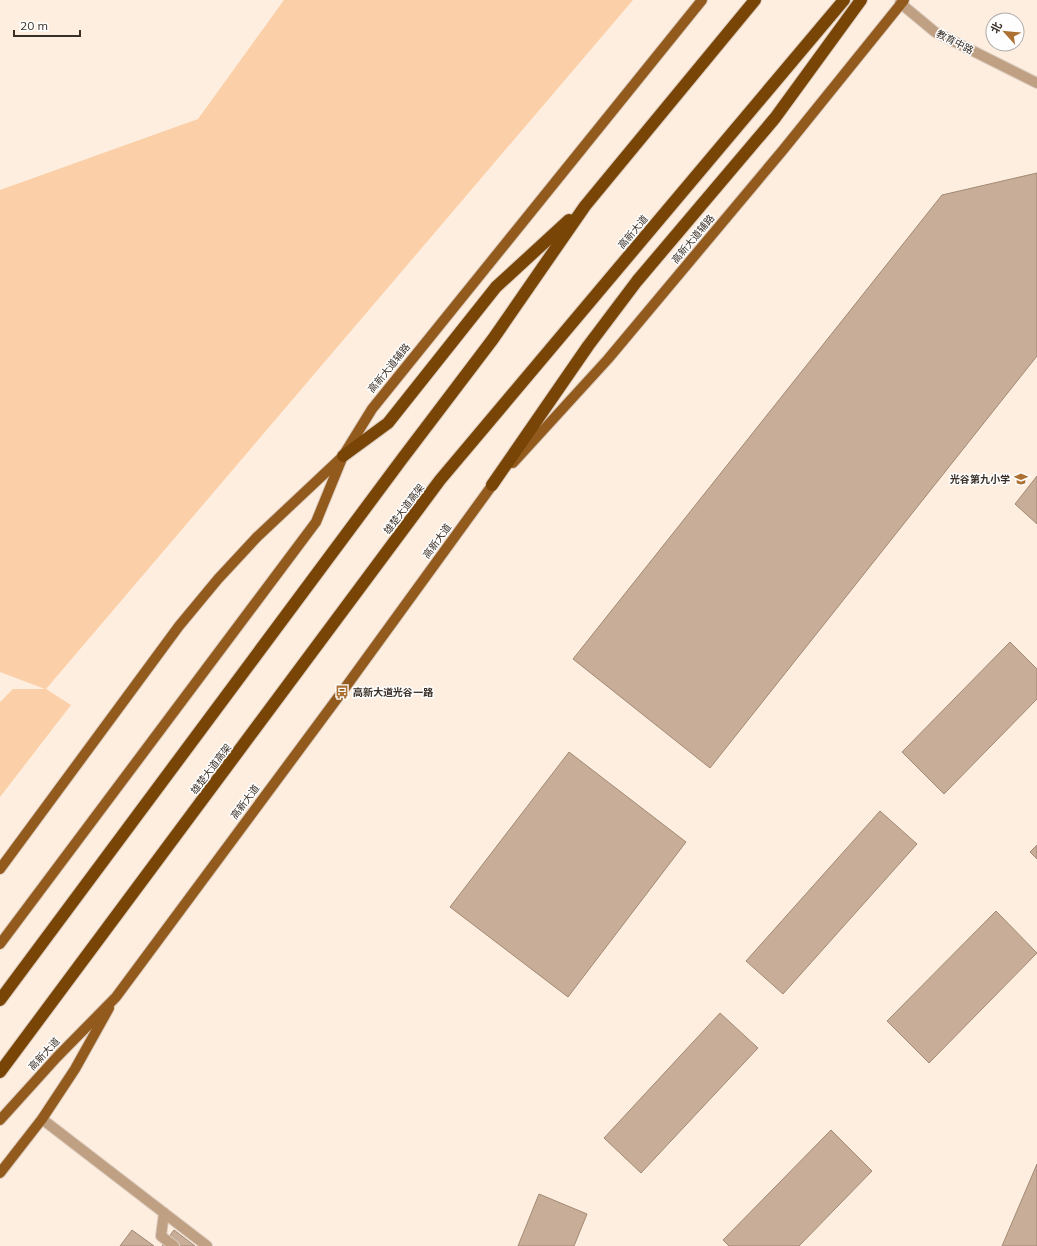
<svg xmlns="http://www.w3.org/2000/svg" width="1037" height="1246" font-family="Mulish,'Noto Sans SC',sans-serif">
	<rect width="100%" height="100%" fill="#feeee0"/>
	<polygon fill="#fbcfa7" points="284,0 633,0 46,689 71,705 0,797 0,702 13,689 45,689 0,672 0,190 198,119"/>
	<g fill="#c8ae98" stroke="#a28973">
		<polygon points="1037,173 1037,356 710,768 573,659 942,195"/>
		<polygon points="1037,476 1037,524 1015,504"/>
		<polygon points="1010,642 1037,669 1037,699 944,794 902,752"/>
		<polygon points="569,752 686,842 568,997 450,907"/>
		<polygon points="880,811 917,844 783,994 746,961"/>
		<polygon points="1037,845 1037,859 1030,852"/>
		<polygon points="996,911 1037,953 929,1063 887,1021"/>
		<polygon points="720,1013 758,1048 641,1173 604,1138"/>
		<polygon points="831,1130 872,1171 799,1246 729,1246 723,1240"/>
		<polygon points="1037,1164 1037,1246 1002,1246"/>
		<polygon points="539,1194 587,1214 574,1246 518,1246"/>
		<polygon points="132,1230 154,1246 120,1246"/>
		<polygon points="174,1230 195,1246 162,1246"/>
	</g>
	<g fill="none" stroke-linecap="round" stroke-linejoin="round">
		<g stroke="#dbccbf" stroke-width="12">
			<g id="minor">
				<polyline points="900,3 935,32 1037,83"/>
				<polyline points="42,1119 207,1246"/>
				<polyline points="164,1213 161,1236 174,1246"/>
			</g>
		</g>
		<g stroke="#dbccbf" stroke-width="12">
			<g id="major">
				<polyline points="513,463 608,359 783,150 904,0"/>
				<polyline points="0,869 179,626 218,579 257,537 340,459"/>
				<polyline points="0,944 316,522 343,456 372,409 702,0"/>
				<polyline points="0,1120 57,1057 116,997 342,692 496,480"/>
				<polyline points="0,1173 42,1119 75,1069 109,1008"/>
			</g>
		</g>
		<g stroke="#dbccbf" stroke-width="14">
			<g id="highway">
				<polyline points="343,456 388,423 496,287 569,220"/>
				<polyline points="492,485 588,346 637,281 775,118 861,0"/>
				<polyline points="0,1000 402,459 493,339 585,206 755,0"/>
				<polyline points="0,1072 440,480 844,0"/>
			</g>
		</g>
		<use href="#minor" stroke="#c0a083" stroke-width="10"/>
		<use href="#major" stroke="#925a1d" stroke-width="10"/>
		<use href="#highway" stroke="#784506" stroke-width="12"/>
	</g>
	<defs>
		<g id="school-bare" transform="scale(1.08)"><path d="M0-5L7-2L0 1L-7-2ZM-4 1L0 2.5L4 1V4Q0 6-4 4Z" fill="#ad7134" stroke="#fefefe" stroke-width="2.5" paint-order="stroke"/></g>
		<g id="bus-bare" transform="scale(1.08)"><path d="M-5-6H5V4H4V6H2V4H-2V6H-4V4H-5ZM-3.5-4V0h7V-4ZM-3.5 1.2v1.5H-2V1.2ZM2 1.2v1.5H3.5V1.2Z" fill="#ad7134" stroke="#fefefe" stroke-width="2.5" paint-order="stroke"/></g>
	</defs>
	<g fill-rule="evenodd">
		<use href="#school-bare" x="1021" y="479"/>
		<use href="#bus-bare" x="342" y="692"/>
	</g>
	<g text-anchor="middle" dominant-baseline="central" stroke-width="3" stroke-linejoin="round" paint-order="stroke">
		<g font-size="10" fill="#392f26" stroke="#fefefe">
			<text transform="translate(955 42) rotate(27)">教育中路</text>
			<text transform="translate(633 232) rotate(-50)">高新大道</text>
			<text transform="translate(693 239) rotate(-50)">高新大道辅路</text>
			<text transform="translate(389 368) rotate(-51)">高新大道辅路</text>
			<text transform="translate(404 509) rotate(-53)">雄楚大道高架</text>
			<text transform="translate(437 541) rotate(-54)">高新大道</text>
			<text transform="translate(211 769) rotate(-53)">雄楚大道高架</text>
			<text transform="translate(245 802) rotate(-53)">高新大道</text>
			<text transform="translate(44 1054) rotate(-47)">高新大道</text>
		</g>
		<g font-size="10" font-weight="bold" fill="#392f26" stroke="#fefefe" text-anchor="end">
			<text x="1010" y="479">光谷第九小学</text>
			<text x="353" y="692" text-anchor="start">高新大道光谷一路</text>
		</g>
	</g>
	<g transform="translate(1005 32) rotate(297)"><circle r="19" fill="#fefefe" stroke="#afaba8"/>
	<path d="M0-3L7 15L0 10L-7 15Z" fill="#ad7134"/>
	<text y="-6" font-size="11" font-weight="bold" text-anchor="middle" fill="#392f26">北</text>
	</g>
	<path d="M14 30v6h66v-6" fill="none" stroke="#392f26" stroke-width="2"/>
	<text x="20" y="30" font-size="12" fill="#392f26" stroke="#fefefe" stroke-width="3" paint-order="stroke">20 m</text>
</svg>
